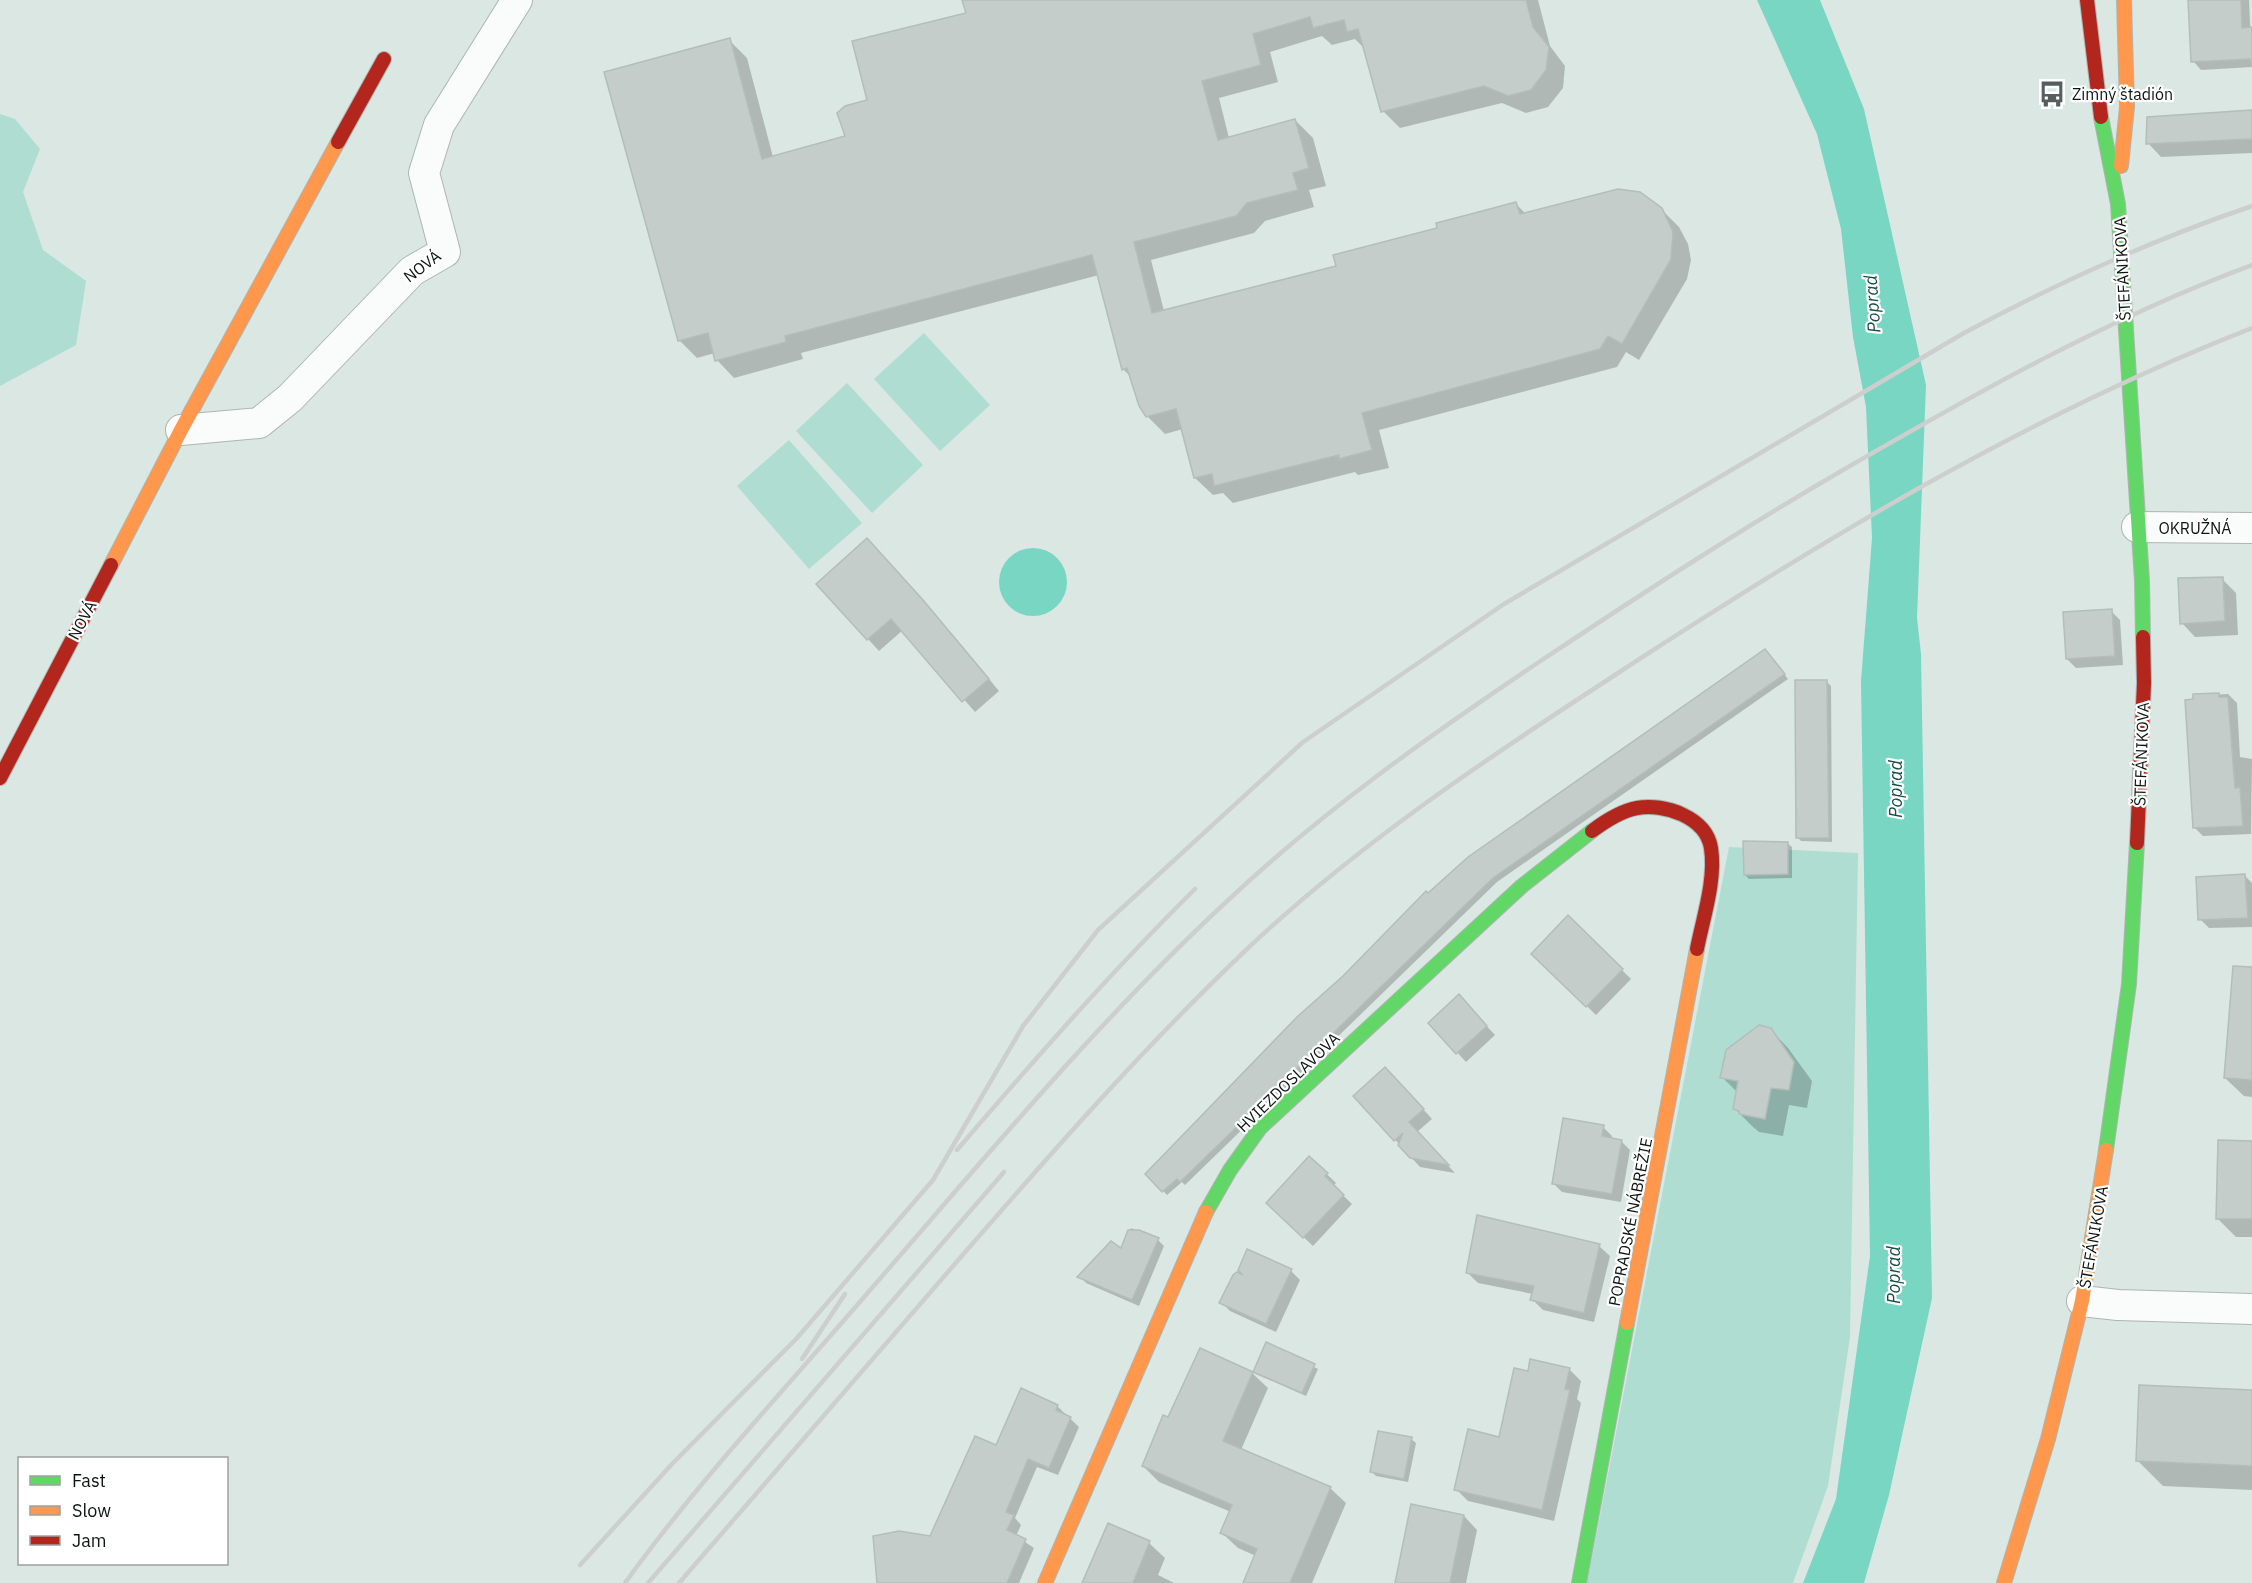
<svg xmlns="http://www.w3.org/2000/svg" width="2252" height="1583" font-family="'IBM Plex Sans',sans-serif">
	<rect width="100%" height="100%" fill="#dbe7e3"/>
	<g fill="#b0ddd1">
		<polygon points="0,114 15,119 40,149 23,192 43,250 86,281 76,345 0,386"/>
		<polygon points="924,333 990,405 940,451 874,379"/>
		<polygon points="847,383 923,465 872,513 796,431"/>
		<polygon points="789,440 862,523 809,569 737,486"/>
		<polygon points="1729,847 1858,853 1850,1337 1828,1486 1793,1583 1587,1583"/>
	</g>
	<g fill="#79d6c2">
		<polygon points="1757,0 1820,0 1864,109 1926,385 1917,618 1921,654 1932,1298 1889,1495 1864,1583 1803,1583 1836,1499 1870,1256 1861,681 1872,538 1866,407 1853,337 1841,229 1817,134"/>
		<circle cx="1033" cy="582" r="34"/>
	</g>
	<g fill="#0003">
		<polygon points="964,0 1538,0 1550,46 1565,66 1563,88 1548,107 1526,113 1502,103 1400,128 1383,111 1365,49 1355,39 1332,45 1322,36 1270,52 1278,82 1219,98 1229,138 1295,120 1313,138 1326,186 1309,190 1314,207 1265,221 1254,233 1151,260 1164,311 1337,267 1439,229 1516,204 1526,214 1661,209 1679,227 1688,244 1691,260 1687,279 1639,360 1626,352 1617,367 1379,430 1389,468 1358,475 1355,472 1233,503 1223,493 1213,495 1195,478 1183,429 1165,434 1147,416 1132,378 1123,369 1099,275 801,353 803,359 734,378 717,360 715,353 697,358 679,340 729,40 747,58 773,157 846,137 869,101 968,14"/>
		<polygon points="2190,0 2249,0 2252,67 2201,70 2193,61"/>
		<polygon points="2252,111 2252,153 2161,157 2148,143"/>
		<polygon points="878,551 934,613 999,691 975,712 903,630 879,651 818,584"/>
		<polygon points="2222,579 2236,593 2238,635 2195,637 2182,623"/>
		<polygon points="2111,611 2120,620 2123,665 2076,668 2067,659"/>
		<polygon points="1769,655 1788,679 1497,882 1185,1185 1182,1182 1167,1195 1147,1174 1428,895"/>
		<polygon points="1827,682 1831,686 1832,842 1801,841 1797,837"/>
		<polygon points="2228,694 2237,703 2240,757 2252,759 2251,834 2203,836 2194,827 2194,696"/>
		<polygon points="1787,843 1792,847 1792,878 1749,879 1745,875"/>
		<polygon points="2245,876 2252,883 2252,927 2209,928 2200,919"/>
		<polygon points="1568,917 1631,979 1596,1015 1533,954"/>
		<polygon points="1467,1005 1495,1035 1466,1062 1430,1023"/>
		<polygon points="2252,1006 2252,1097 2244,1096 2225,1078"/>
		<polygon points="1770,1029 1788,1048 1812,1081 1807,1108 1789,1105 1783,1136 1759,1132 1753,1127 1735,1109 1738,1093 1722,1077"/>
		<polygon points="1394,1077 1432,1119 1417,1132 1455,1173 1420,1167 1355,1096"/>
		<polygon points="1603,1127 1612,1136 1611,1139 1621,1141 1630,1150 1621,1202 1562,1192 1553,1183"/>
		<polygon points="2252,1142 2252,1237 2236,1237 2217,1218"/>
		<polygon points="1310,1158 1336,1183 1333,1186 1352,1204 1313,1246 1274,1209"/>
		<polygon points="1131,1228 1158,1240 1164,1246 1139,1306 1086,1283 1080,1276 1121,1250"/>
		<polygon points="1599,1246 1610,1256 1594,1322 1543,1310 1532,1299 1533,1294 1478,1283 1468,1273"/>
		<polygon points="1291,1271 1300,1280 1276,1332 1230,1311 1221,1302 1249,1279"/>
		<polygon points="1267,1344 1318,1369 1306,1396 1254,1373"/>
		<polygon points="1569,1369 1581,1381 1577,1399 1581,1403 1554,1521 1468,1501 1456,1489 1501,1438 1529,1373"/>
		<polygon points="1252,1373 1268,1388 1241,1450 1330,1488 1346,1503 1312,1583 1245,1583 1256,1556 1238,1548 1222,1533 1231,1512 1159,1482 1143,1466 1168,1419"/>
		<polygon points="2252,1391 2252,1490 2163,1486 2137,1460"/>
		<polygon points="1057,1406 1079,1427 1058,1475 1037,1467 1015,1518 1021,1525 1016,1536 1034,1548 1019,1583 878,1583 931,1538 997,1447"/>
		<polygon points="1411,1439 1416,1443 1408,1482 1376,1476 1372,1472"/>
		<polygon points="1464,1516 1477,1530 1466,1583 1396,1583"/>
		<polygon points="1149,1543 1165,1558 1158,1575 1174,1583 1084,1583"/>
	</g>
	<g fill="#c4cdca" stroke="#b3bdba" stroke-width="1.5">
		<polygon points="962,0 1526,0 1533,27 1549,47 1546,70 1531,90 1508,96 1484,86 1381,112 1358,29 1347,32 1344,20 1313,28 1310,17 1253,34 1261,65 1202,81 1218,140 1295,119 1309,168 1293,173 1298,190 1247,203 1236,216 1134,242 1152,313 1336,266 1333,255 1437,228 1436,223 1471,214 1516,202 1520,214 1618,189 1640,192 1662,208 1673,232 1671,259 1622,344 1608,336 1600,349 1362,413 1372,450 1339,459 1339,455 1214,486 1212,474 1194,478 1176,409 1146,417 1139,406 1127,368 1122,370 1092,255 785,336 786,342 715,361 708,333 678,341 604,72 730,38 762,159 845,136 837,113 845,106 867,100 852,41 966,13"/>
		<polygon points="2188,0 2241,0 2242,28 2252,27 2252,59 2191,62"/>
		<polygon points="2252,110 2252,139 2146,144 2147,117"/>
		<polygon points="867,538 923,600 989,679 962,702 891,619 867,640 816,584"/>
		<polygon points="2223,577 2225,621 2180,624 2178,578"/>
		<polygon points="2112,609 2115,656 2066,659 2063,612"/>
		<polygon points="1765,649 1785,674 1493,878 1180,1182 1177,1179 1162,1192 1145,1174 1298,1016 1343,976 1426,891 1428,893 1468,857"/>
		<polygon points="1795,680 1827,680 1829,838 1796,838"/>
		<polygon points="2219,693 2219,697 2228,697 2235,788 2240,787 2243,826 2193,828 2185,700 2193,699 2193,694"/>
		<polygon points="1743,841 1788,842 1788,874 1744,875"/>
		<polygon points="2245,874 2248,918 2198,920 2196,877"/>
		<polygon points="1568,915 1623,969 1586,1007 1531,954"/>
		<polygon points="2233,966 2252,967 2252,1080 2224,1078"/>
		<polygon points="1459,994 1487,1026 1456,1054 1428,1023"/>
		<polygon points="1759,1025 1771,1028 1794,1062 1789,1090 1771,1088 1765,1119 1739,1114 1739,1111 1733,1109 1738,1081 1720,1078 1726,1050"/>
		<polygon points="1385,1067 1424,1109 1409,1122 1449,1165 1410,1158 1398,1145 1403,1133 1394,1141 1353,1096"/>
		<polygon points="1563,1118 1604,1125 1602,1136 1622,1140 1612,1194 1552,1184"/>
		<polygon points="2218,1140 2252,1141 2252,1219 2216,1219"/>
		<polygon points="1309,1156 1328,1173 1325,1176 1344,1195 1303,1238 1266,1203"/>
		<polygon points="1477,1215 1600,1244 1584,1313 1530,1300 1534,1286 1466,1273"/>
		<polygon points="1128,1230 1139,1230 1159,1238 1132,1300 1077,1277 1111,1241 1121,1248"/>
		<polygon points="1247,1249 1292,1269 1266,1324 1219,1303 1233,1275 1237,1272 1243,1275 1238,1270"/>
		<polygon points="1266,1342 1315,1364 1302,1393 1253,1372"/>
		<polygon points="1200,1348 1253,1372 1223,1441 1331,1487 1290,1583 1243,1583 1257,1549 1220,1533 1232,1505 1142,1466 1163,1415 1168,1417"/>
		<polygon points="1530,1359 1570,1368 1565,1389 1570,1390 1542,1510 1454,1490 1468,1429 1499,1437 1514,1368 1528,1371"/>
		<polygon points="2139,1385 2252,1390 2252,1466 2136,1461"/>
		<polygon points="1021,1388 1058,1405 1056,1410 1071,1417 1049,1468 1028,1459 1006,1512 1014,1515 1007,1530 1026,1539 1007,1583 877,1583 873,1536 899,1531 930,1536 975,1436 996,1445"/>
		<polygon points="1378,1431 1412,1437 1404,1479 1370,1472"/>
		<polygon points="1411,1504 1464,1515 1450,1583 1395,1583"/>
		<polygon points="1108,1523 1150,1541 1133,1583 1082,1583"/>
	</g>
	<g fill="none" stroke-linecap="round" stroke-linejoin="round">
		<g stroke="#adb6b3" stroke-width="32">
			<g id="street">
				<polyline points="181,430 259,423 290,398 412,271 445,252 424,173 439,125 517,0"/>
				<polyline points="2137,527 2252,528"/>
				<polyline points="2082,1301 2118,1305 2252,1309"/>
			</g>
		</g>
		<g stroke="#adb6b3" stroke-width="16">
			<g id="fast">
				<polyline points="2101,117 2118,204 2142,581 2143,637"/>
				<polyline points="2106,1150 2129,984 2137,843"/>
				<polyline points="1206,1212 1230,1170 1260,1128 1522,886 1592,831"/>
				<polyline points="1579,1583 1627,1323"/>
			</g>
		</g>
		<g stroke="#adb6b3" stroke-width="16">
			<g id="slow">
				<polyline points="2121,166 2127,107 2124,0"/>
				<polyline points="111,565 181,430 338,142"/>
				<polyline points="1627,1323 1697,949"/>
				<polyline points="1045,1583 1206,1212"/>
				<polyline points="2004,1583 2048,1439 2082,1301 2106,1150"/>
			</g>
		</g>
		<g stroke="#adb6b3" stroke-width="16">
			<g id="jam">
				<polyline points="2087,0 2101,117"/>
				<polyline points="338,142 384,59"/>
				<polyline points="0,778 111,565"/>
				<path d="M1592,831C1604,822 1621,811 1637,808C1664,803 1706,817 1711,848C1716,880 1703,918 1697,949"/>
				<polyline points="2137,843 2144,683 2143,637"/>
			</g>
		</g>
		<use href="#street" stroke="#fafbfb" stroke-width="30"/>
		<use href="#fast" stroke="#63d668" stroke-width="14"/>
		<use href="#slow" stroke="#ff974d" stroke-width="14"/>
		<use href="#jam" stroke="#b3261e" stroke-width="14"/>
		<g stroke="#cccfce" stroke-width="4.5">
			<path d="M957,1150C1034,1060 1111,972 1195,889"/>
			<polyline points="802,1359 845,1294"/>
			<path d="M580,1565L672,1464L797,1338L933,1180L1023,1026L1098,930L1303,742L1504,604L1964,333C2057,283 2152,240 2252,206"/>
			<path d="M625,1583C699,1480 788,1386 871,1289C985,1158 1096,1023 1224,904C1322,811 1433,733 1545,658C1643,593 1741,529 1843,470C1975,394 2108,318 2252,265"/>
			<polyline points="648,1583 1004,1172"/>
			<path d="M679,1583C773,1475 866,1366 960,1258C1052,1152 1144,1047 1246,950C1358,844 1486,759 1615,675C1817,543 2026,416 2252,328"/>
		</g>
	</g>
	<defs>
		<g id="bus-bare" transform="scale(2.07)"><path d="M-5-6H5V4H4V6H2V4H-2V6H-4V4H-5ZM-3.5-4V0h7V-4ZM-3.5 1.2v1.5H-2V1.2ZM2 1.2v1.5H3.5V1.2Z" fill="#555e5c" stroke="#fff" stroke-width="2.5" paint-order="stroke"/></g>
	</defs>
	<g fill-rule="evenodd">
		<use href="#bus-bare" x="2052" y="94"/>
	</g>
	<g text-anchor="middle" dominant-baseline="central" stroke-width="4.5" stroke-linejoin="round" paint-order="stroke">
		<g font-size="16" fill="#0d1513" stroke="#fff" text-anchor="start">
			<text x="2072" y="94">Zimný štadión</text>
		</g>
		<g font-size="16" fill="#0d1513" stroke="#fff">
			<text transform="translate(422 266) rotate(-37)">NOVÁ</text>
			<text transform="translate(2122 269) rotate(-93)">ŠTEFÁNIKOVA</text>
			<text x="2195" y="528">OKRUŽNÁ</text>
			<text transform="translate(82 620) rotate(-62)">NOVÁ</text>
			<text transform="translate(2141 754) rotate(-88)">ŠTEFÁNIKOVA</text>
			<text transform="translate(1288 1082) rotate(-44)">HVIEZDOSLAVOVA</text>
			<text transform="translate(1630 1222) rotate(-79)">POPRADSKÉ NÁBREŽIE</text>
			<text transform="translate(2093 1237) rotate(-80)">ŠTEFÁNIKOVA</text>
		</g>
		<g font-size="18" font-style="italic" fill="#174d42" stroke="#fff">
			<text transform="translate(1872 304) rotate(-94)">Poprad</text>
			<text transform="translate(1895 789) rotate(-90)">Poprad</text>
			<text transform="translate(1893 1275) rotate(-90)">Poprad</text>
		</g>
	</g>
	<rect x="18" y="1457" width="210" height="108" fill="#ffffff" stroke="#9ea1a1" stroke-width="1.5"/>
	<rect x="30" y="1476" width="30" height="9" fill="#63d668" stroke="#9ea1a1" stroke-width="1.5"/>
	<text x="72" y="1487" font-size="18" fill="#0d1513">Fast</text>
	<rect x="30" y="1506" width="30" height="9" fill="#ff974d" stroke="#9ea1a1" stroke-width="1.5"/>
	<text x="72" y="1517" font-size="18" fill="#0d1513">Slow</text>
	<rect x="30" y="1536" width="30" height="9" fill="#b3261e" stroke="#9ea1a1" stroke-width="1.5"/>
	<text x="72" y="1547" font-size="18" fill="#0d1513">Jam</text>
</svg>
